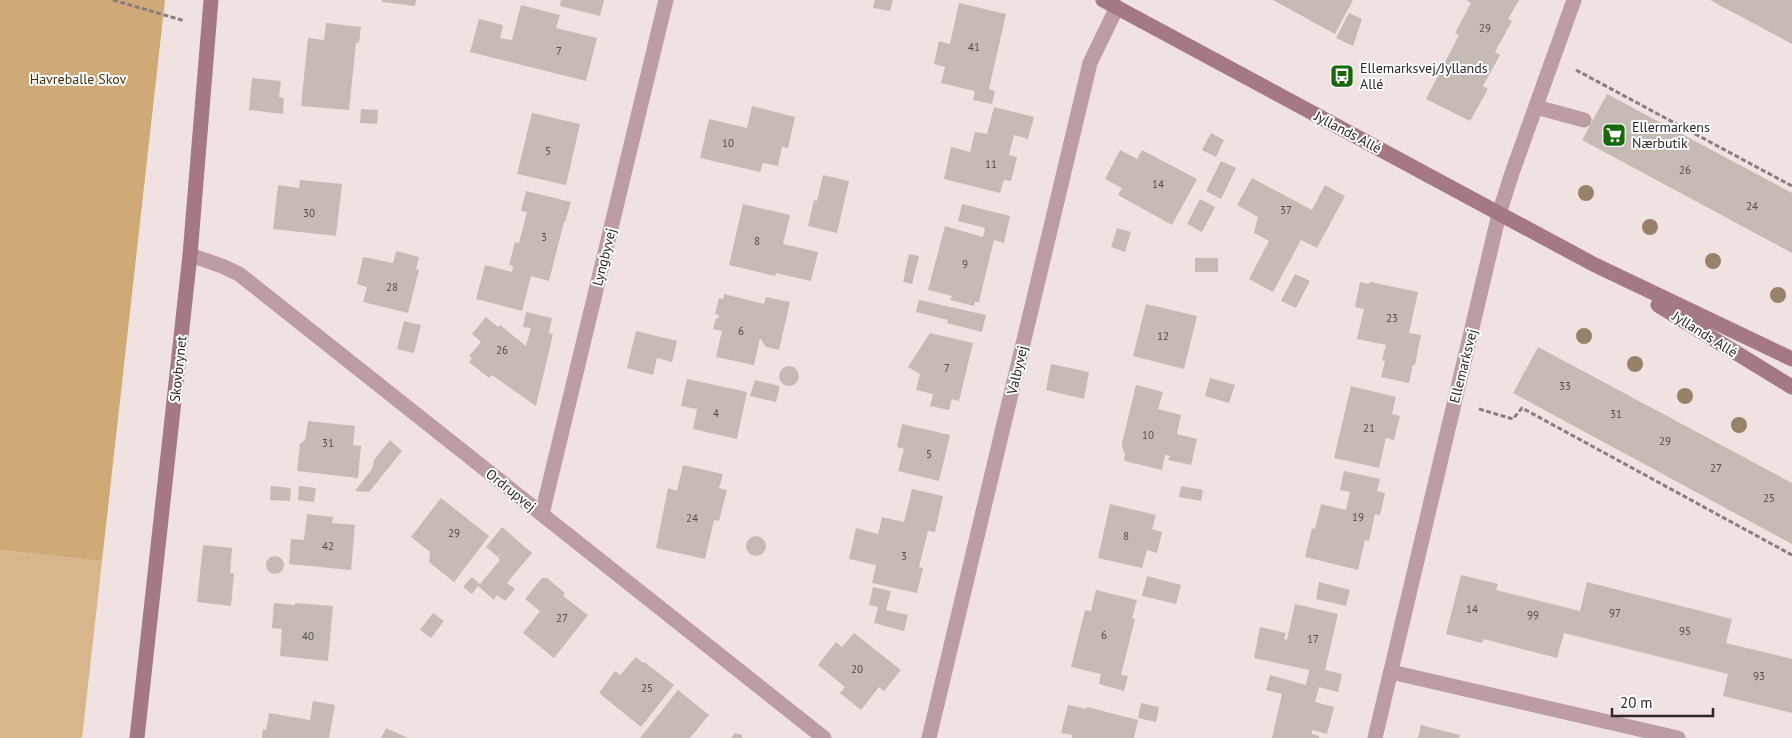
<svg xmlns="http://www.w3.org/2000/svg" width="1792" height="738" font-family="'PT Sans',sans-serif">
	<rect width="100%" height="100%" fill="#f0e2e0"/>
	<polygon fill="#d7b68b" points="0,550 102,561 82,738 0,738"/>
	<polygon fill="#cfa976" points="0,0 165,0 102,561 0,550"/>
	<g fill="#c6bbb4">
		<polygon points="382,0 416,0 415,6 382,2"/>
		<polygon points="561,0 604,0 600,16 560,6"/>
		<polygon points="875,0 893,0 890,11 873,8"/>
		<polygon points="1273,0 1353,0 1335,34"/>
		<polygon points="1466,0 1519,0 1508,19 1512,21 1495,52 1500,55 1483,86 1488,89 1470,121 1426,99 1459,35 1455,33 1471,3"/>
		<polygon points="1710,0 1792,0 1792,44"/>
		<polygon points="959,3 1006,14 989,89 995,91 992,104 973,100 975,91 941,83 945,67 934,64 939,41 950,44"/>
		<polygon points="521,5 560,15 556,28 597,38 586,81 470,52 479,19 503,25 500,38 512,40"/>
		<polygon points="1349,13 1362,19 1353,46 1336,38"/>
		<polygon points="326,23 361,27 359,43 356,43 349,110 301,106 308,38 324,40"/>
		<polygon points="252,78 281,81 279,97 284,98 283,114 249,110"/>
		<polygon points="1607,94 1792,193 1792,253 1582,140"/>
		<polygon points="752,106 795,117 788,148 782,147 778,166 763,163 760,172 700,158 709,119 747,128"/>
		<polygon points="994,107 1034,117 1028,139 1014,135 1009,155 1017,157 1011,181 1004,180 1000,193 944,179 951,147 970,152 975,132 987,134"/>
		<polygon points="361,109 378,110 377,124 360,123"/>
		<polygon points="532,113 580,124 566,185 517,174"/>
		<polygon points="1211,133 1224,140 1216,157 1202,150"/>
		<polygon points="1120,150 1137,159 1142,150 1197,179 1172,225 1118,195 1122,188 1105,179"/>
		<polygon points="1221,161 1236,168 1221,199 1206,191"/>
		<polygon points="823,175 849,181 837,233 808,226 814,200 817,201"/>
		<polygon points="1252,178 1312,210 1325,185 1345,196 1317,248 1301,240 1273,292 1249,279 1269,241 1254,233 1258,217 1237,205"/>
		<polygon points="300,180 342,184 336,236 273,229 278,185 299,188"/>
		<polygon points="526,191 571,202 565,222 564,222 549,281 531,276 522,311 476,299 485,265 512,272 513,266 509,265 515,242 519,243 527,212 521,211"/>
		<polygon points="1200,199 1215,207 1202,232 1187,224"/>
		<polygon points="743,204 790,215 783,244 818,252 811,281 776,273 775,276 729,265"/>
		<polygon points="962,204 1010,216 1004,243 994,240 979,302 975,302 974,306 950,300 952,296 928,290 945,226 983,237 985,228 958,221"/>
		<polygon points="1117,228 1131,232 1125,252 1111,247"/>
		<polygon points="396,251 419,257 416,269 419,270 408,313 363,302 367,287 357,284 363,257 393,263"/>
		<polygon points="909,254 919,256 912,284 903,282"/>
		<rect x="1195" y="258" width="23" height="14"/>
		<polygon points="1295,274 1310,281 1296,308 1281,301"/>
		<polygon points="1360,282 1369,284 1370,282 1418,292 1409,333 1421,335 1415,365 1413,365 1409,383 1381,377 1385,361 1382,360 1386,345 1357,339 1364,309 1355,307"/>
		<polygon points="724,294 764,304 766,297 790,302 779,350 766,347 760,338 754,365 716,357 722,331 713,329 716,318 718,319 719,315 715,314 719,298 723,299"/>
		<polygon points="919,300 986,315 982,332 947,323 948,320 916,312"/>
		<polygon points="1146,304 1197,316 1184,369 1133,356"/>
		<polygon points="526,312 552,318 549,333 553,334 536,406 492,375 489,378 469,362 472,358 469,356 481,342 472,334 486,317 498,327 500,325 526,346 531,328 523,327"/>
		<polygon points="404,321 421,325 414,353 397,349"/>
		<polygon points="636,331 677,341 672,362 657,358 653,375 627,368"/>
		<polygon points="930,333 973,343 959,401 952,399 949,410 930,406 933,394 916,390 920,374 908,367"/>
		<polygon points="1538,347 1792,483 1792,544 1513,393"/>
		<polygon points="1051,364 1089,372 1084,399 1046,390"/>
		<circle cx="789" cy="376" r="10"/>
		<polygon points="1210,378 1235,385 1229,403 1205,396"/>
		<polygon points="687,379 747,392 737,439 693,429 697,409 681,406"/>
		<polygon points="755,380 780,386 776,402 750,396"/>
		<polygon points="1136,385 1163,392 1158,409 1181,415 1177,434 1197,439 1191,465 1168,460 1170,456 1165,455 1162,470 1124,461 1125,454 1122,448 1122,443"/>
		<polygon points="1351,386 1396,397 1392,414 1400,416 1394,440 1386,438 1379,468 1334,458"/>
		<polygon points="308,421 355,426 353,445 361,446 358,478 297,471 300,444 305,440"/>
		<polygon points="902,424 950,435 939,481 898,471 904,449 897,447"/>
		<polygon points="390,440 402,451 369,492 355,491 372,469 374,460"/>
		<polygon points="683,465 723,474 719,488 727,490 719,521 714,520 705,559 656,548 668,488 677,491"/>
		<polygon points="1344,471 1380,479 1377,491 1385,493 1380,515 1375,514 1369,541 1365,540 1358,570 1305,557 1312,528 1315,529 1321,504 1346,510 1350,492 1340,490"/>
		<polygon points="271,486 291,488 290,501 270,500"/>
		<polygon points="299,486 316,488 314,502 298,500"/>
		<polygon points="1181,486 1203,490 1201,501 1179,497"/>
		<polygon points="912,489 943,496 935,532 928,531 919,567 923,568 917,593 872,583 876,565 849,559 856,528 878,534 882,517 904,522"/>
		<polygon points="441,498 489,536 454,582 429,562 430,552 411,537"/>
		<polygon points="1110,504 1156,515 1152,529 1162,532 1157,553 1147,550 1142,568 1098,558"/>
		<polygon points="307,514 333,517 332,523 355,525 351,570 289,564 291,539 304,540"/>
		<polygon points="502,527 532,553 507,583 515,589 505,601 497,595 494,600 478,586 472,594 463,587 472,577 480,584 500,560 498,558 503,552 498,557 486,547"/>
		<circle cx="756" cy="546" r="10"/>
		<polygon points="203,545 232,548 230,573 234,573 231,606 197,602"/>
		<circle cx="275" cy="565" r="9"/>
		<polygon points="1461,575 1498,584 1496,590 1580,611 1587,582 1732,619 1726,643 1792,659 1792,713 1723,696 1728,674 1564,633 1557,658 1484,639 1482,643 1446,634"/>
		<polygon points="1147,576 1181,585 1176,604 1142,596"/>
		<polygon points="542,578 547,578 565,593 563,596 588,615 554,658 523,633 540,611 525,599"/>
		<polygon points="1319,582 1350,590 1346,606 1316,599"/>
		<polygon points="873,587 891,591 886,610 908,615 904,631 874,623 878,607 869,605"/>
		<polygon points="1096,590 1137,600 1132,618 1135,619 1121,675 1128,676 1124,691 1099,684 1101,674 1071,667 1085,610 1091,611"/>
		<polygon points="274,603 295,605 295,603 333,606 328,661 280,656 282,629 272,628"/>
		<polygon points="1295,604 1338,614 1325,670 1342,674 1338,692 1319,687 1315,702 1334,707 1327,734 1312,730 1312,734 1319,736 1319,738 1272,738 1282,694 1266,690 1270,675 1306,685 1309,670 1254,658 1260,627 1286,633 1284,639 1287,640"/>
		<polygon points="433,613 444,621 431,638 420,630"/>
		<polygon points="854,633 901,670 884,691 879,687 861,710 840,693 845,687 818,665 836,642 842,647"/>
		<polygon points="636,657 643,663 644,662 674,685 641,727 599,693 615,671 620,675"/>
		<polygon points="678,690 709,715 690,738 640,738"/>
		<polygon points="313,701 335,705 329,738 262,738 263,729 266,730 269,713 310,720"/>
		<polygon points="1141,703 1159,707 1156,722 1138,718"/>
		<polygon points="1068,705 1086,709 1087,707 1138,720 1134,738 1072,738 1072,735 1061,733"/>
		<polygon points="1421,725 1460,735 1459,738 1418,738"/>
		<polygon points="386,728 408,738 381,738"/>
		<polygon points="735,733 742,735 742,738 731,738"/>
	</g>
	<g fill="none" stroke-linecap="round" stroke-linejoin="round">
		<g stroke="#887e7d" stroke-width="3" stroke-dasharray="5 2.5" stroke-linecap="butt">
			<polyline points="113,0 185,21"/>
			<polyline points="1576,70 1792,186"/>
			<polyline points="1479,409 1513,419 1522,408 1792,555"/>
		</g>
		<g stroke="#bb9da2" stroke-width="15">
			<polyline points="1536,107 1584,120"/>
			<polyline points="1391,672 1678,738"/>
		</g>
		<g stroke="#bb9da2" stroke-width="15">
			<polyline points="190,255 222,266 239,274 824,738"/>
			<polyline points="542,514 666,0"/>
			<polyline points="929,738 1090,63 1117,7"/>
			<polyline points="1375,738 1499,214 1512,173 1574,0"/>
		</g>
		<g stroke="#a47981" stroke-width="15">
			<polyline points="1103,0 1593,264 1792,359"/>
			<polyline points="1658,305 1792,387"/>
			<polyline points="137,738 190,255 211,0"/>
		</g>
	</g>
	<g fill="#968169">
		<circle cx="1586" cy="193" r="8"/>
		<circle cx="1650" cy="227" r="8"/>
		<circle cx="1713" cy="261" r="8"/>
		<circle cx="1778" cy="295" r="8"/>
		<circle cx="1584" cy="336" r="8"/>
		<circle cx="1635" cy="364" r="8"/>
		<circle cx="1685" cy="396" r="8"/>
		<circle cx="1739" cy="425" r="8"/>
	</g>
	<defs>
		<g id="bus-square" transform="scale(1.25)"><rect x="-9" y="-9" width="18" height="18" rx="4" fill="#16680a" stroke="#fff"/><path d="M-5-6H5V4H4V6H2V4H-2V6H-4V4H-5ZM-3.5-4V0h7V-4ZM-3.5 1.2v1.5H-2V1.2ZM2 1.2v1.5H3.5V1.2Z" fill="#fff"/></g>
		<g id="supermarket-square" transform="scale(1.25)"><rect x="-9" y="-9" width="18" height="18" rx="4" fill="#16680a" stroke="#fff"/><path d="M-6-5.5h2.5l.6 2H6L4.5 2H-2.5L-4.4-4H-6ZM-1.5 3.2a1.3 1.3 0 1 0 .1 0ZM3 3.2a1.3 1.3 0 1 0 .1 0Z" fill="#fff"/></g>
	</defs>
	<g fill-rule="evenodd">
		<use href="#bus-square" x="1342" y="76"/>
		<use href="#supermarket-square" x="1614" y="135"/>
	</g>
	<g text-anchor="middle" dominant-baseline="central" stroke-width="4" stroke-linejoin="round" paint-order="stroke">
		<g font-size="11" fill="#524b4a">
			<text x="1485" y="28">29</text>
			<text x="974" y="47">41</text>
			<text x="559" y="51">7</text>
			<text x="728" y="143">10</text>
			<text x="548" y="151">5</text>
			<text x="991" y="164">11</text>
			<text x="1685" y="170">26</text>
			<text x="1158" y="184">14</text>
			<text x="1752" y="206">24</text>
			<text x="1286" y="210">37</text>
			<text x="309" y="213">30</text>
			<text x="544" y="237">3</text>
			<text x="757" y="241">8</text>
			<text x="965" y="264">9</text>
			<text x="392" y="287">28</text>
			<text x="1392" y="318">23</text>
			<text x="741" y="331">6</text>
			<text x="1163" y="336">12</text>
			<text x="502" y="350">26</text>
			<text x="947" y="368">7</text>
			<text x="1565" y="386">33</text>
			<text x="716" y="413">4</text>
			<text x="1616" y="414">31</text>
			<text x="1369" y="428">21</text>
			<text x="1148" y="435">10</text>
			<text x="1665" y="441">29</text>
			<text x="328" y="443">31</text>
			<text x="929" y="454">5</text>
			<text x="1716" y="468">27</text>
			<text x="1769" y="498">25</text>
			<text x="1358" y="517">19</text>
			<text x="692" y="518">24</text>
			<text x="454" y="533">29</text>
			<text x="1126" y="536">8</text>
			<text x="328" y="546">42</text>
			<text x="904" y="556">3</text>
			<text x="1472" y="609">14</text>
			<text x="1615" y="613">97</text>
			<text x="1533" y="615">99</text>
			<text x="562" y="618">27</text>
			<text x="1685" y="631">95</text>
			<text x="1104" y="635">6</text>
			<text x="308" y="636">40</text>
			<text x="1313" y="639">17</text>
			<text x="857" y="669">20</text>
			<text x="1759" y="676">93</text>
			<text x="647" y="688">25</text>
		</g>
		<g font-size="14" fill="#2c2626" stroke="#fff" text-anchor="start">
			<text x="1360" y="68">Ellemarksvej/Jyllands<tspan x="1360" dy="16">Allé</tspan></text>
			<text x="1632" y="127">Ellermarkens<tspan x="1632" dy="16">Nærbutik</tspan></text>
		</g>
		<g font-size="14" fill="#4c3107" stroke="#fff">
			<text x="78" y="79">Havreballe Skov</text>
		</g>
		<g font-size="14" fill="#2c2626" stroke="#fff">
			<text transform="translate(1348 132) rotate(28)">Jyllands Allé</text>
			<text transform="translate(604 257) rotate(-76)">Lyngbyvej</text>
			<text transform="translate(1705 334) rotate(32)">Jyllands Allé</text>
			<text transform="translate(1463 366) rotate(-76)">Ellemarksvej</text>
			<text transform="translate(178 369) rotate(-84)">Skovbrynet</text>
			<text transform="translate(1017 370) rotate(-77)">Valbyvej</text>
			<text transform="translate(511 490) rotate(38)">Ordrupvej</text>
		</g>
	</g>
	<path d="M1612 708v8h101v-8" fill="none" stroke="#2c2626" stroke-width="2.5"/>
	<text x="1620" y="708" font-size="15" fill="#2c2626" stroke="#ffffff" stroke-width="4" paint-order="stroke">20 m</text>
</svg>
